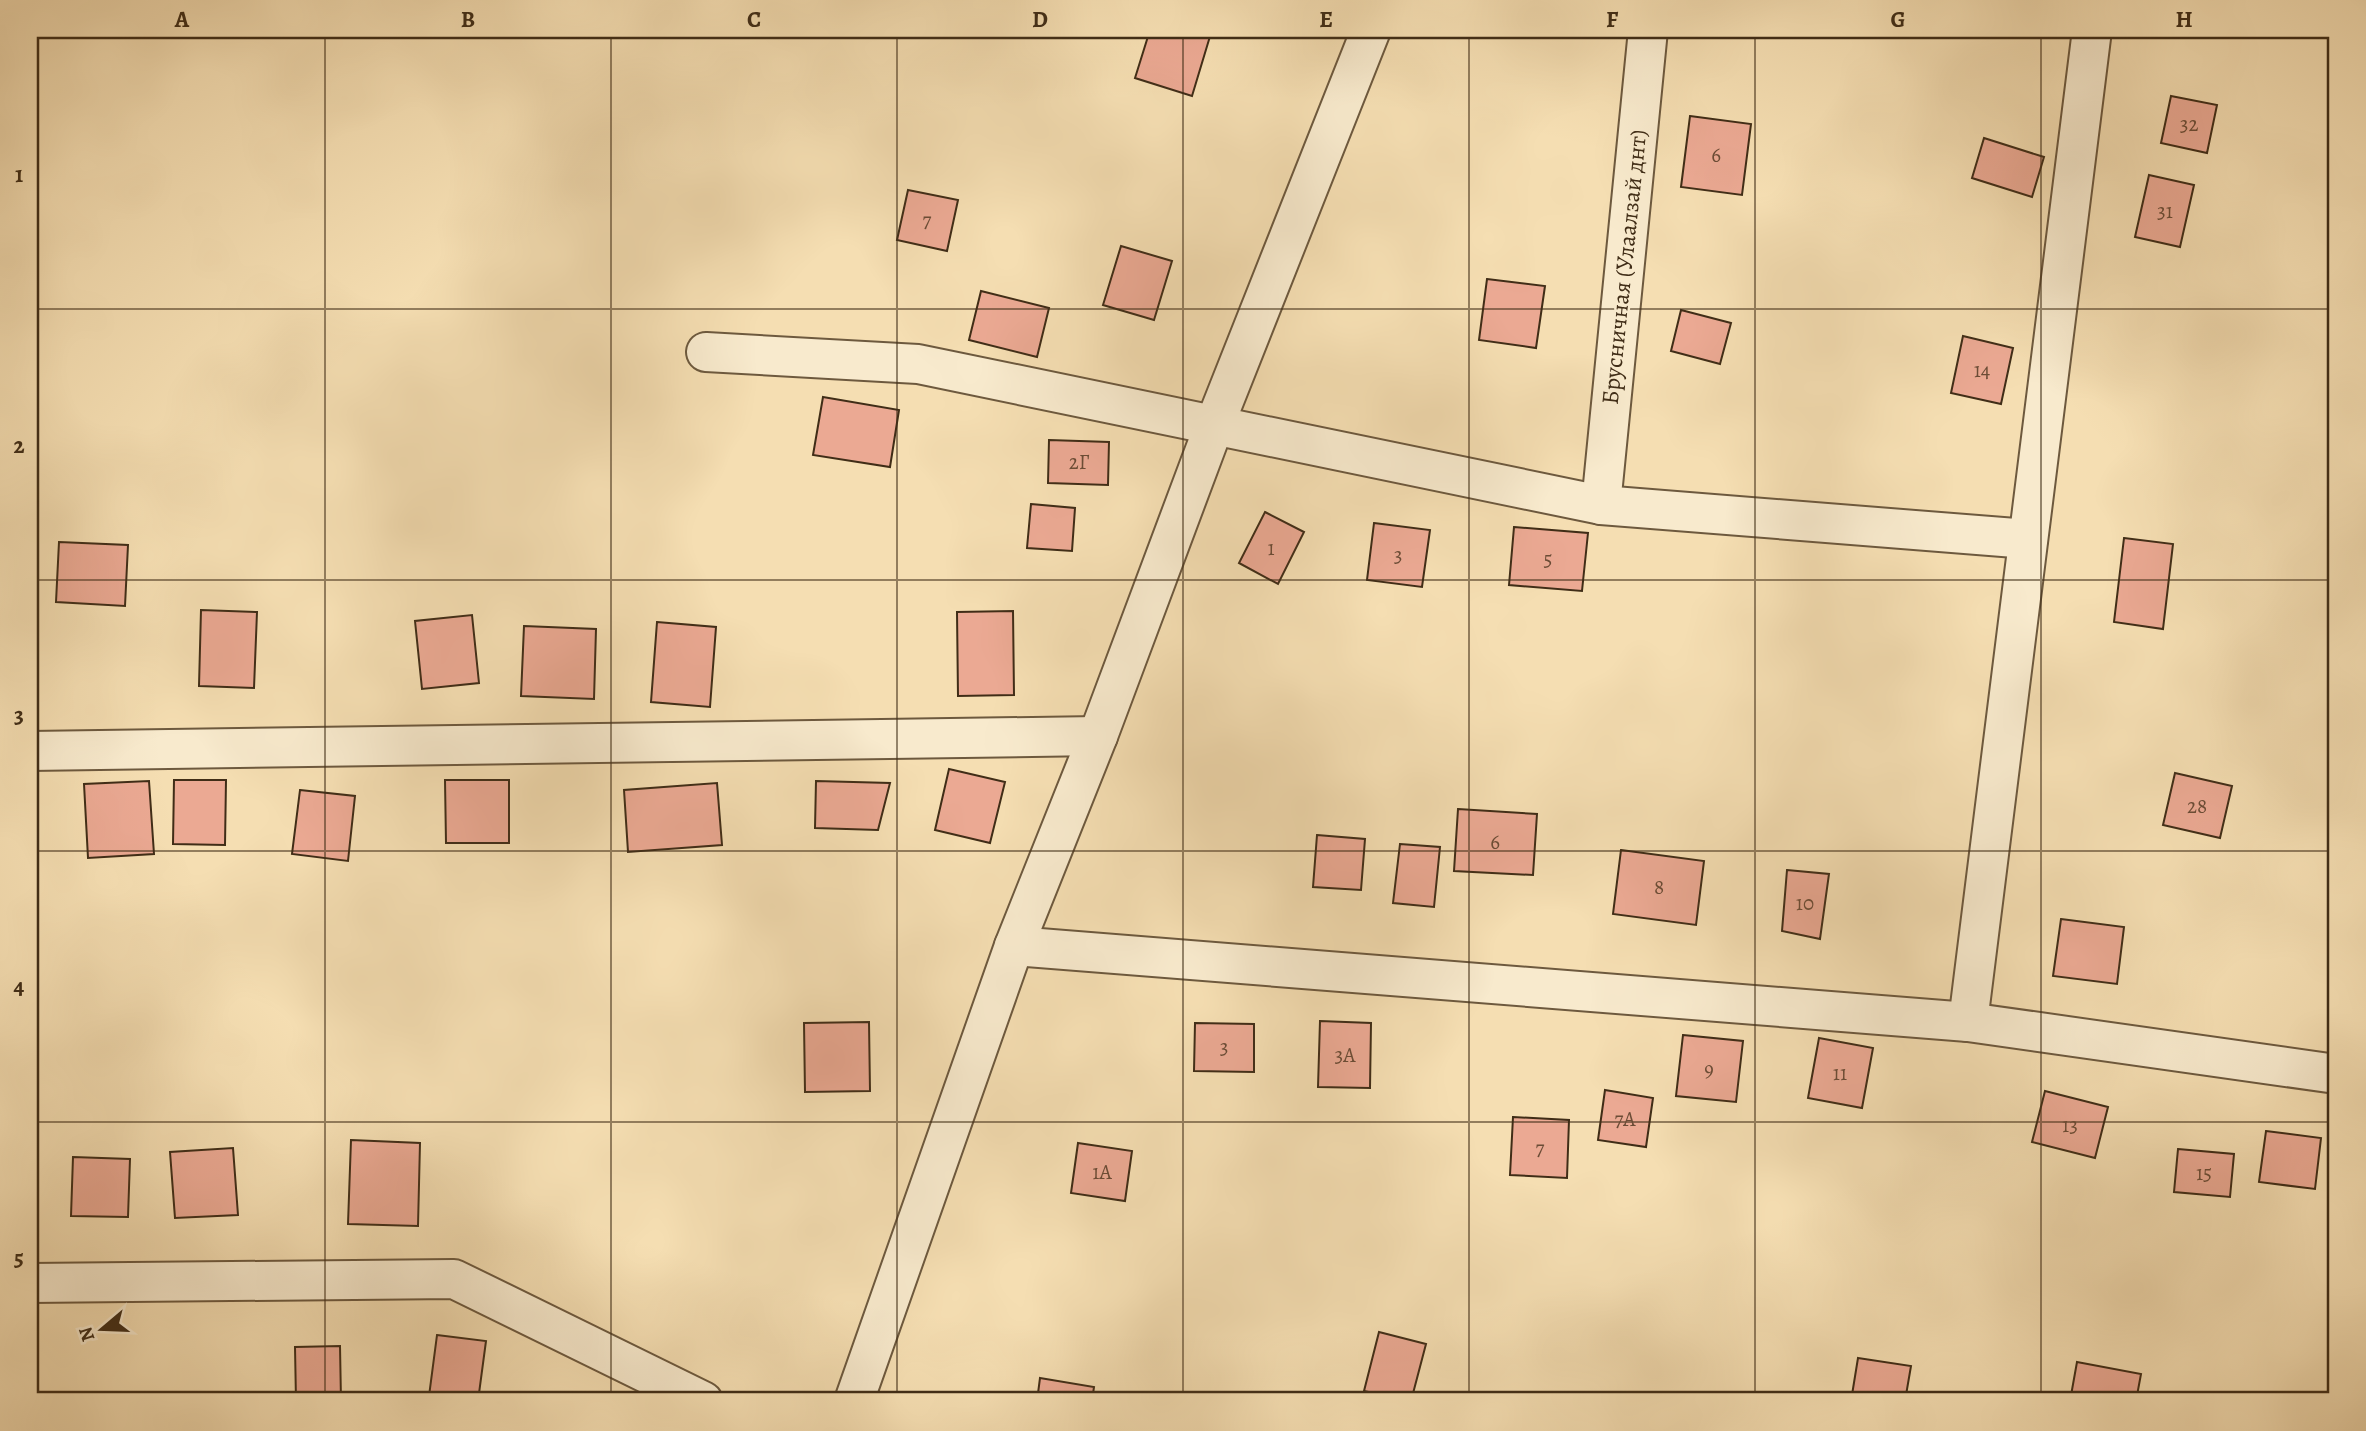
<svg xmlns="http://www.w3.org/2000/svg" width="2366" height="1431" font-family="Alegreya,serif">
	<rect width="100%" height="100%" fill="#f5deb2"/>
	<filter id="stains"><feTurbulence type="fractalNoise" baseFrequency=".00286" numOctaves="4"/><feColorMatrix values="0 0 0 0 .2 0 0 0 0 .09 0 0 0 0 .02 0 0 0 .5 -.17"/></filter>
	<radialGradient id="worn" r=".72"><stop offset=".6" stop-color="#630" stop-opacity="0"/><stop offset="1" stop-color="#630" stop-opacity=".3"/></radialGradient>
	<g fill="#eba993" stroke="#402d17" stroke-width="2">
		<polygon points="1150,30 1200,30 1211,33 1192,96 1135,78"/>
		<polygon points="2171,96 2217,105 2207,153 2161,143"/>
		<polygon points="1690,116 1751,124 1742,195 1681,187"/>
		<polygon points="1984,138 2044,157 2032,197 1972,178"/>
		<polygon points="2149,175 2194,185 2180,247 2135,237"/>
		<polygon points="908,190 958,200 947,251 897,240"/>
		<polygon points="1121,246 1172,261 1154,320 1103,305"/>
		<polygon points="1487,279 1545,286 1536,348 1479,340"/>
		<polygon points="981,291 1049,308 1037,357 969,340"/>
		<polygon points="1681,310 1731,323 1720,364 1671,351"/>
		<polygon points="1963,336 2013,348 2001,404 1951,393"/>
		<polygon points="823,397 899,410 890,467 813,455"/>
		<polygon points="1049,440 1109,442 1108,485 1048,483"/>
		<polygon points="1031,504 1075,508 1072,551 1027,548"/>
		<polygon points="1265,512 1304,532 1278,584 1239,563"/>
		<polygon points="1374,523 1430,530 1422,587 1367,580"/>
		<polygon points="1514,527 1588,533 1582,591 1509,585"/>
		<polygon points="2124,538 2173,544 2163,629 2114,622"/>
		<polygon points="59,542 128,545 125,606 56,602"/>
		<polygon points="201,610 257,612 254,688 199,686"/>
		<polygon points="1013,611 1014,695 958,696 957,612"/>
		<polygon points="472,615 479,683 422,689 415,621"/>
		<polygon points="657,622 716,627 710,707 651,702"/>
		<polygon points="524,626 596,629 594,699 521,696"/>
		<polygon points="949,769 1005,782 990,843 935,830"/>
		<polygon points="2175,773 2232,786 2220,838 2163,825"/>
		<polygon points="174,780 226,780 225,845 173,844"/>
		<polygon points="445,780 509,780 509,843 446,843"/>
		<polygon points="149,781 154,854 88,858 84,784"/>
		<polygon points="816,781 890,783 878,830 815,828"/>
		<polygon points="717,783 722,845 628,852 624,790"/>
		<polygon points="300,790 355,796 348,861 292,854"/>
		<polygon points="1458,809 1537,814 1533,875 1454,871"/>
		<polygon points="1317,835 1365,839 1361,890 1313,887"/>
		<polygon points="1400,844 1440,847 1434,907 1393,903"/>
		<polygon points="1621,850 1704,861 1696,925 1613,914"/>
		<polygon points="1787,870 1829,874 1820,939 1782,931"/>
		<polygon points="2061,919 2124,927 2117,984 2053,976"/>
		<polygon points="1320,1021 1371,1023 1370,1088 1318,1087"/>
		<polygon points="869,1022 870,1091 805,1092 804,1023"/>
		<polygon points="1195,1023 1254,1024 1254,1072 1194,1071"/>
		<polygon points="1683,1035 1743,1041 1736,1102 1676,1096"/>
		<polygon points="1819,1038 1873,1048 1862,1108 1808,1098"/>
		<polygon points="1605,1090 1653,1098 1646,1147 1598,1140"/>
		<polygon points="2045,1091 2108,1107 2095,1158 2032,1142"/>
		<polygon points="1513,1117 1569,1120 1567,1178 1510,1175"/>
		<polygon points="2266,1131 2321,1138 2315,1189 2259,1182"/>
		<polygon points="351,1140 420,1143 418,1226 348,1224"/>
		<polygon points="1078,1143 1132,1151 1125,1201 1071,1193"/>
		<polygon points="233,1148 238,1215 175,1218 170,1152"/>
		<polygon points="2178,1149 2234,1154 2230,1197 2174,1192"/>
		<polygon points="73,1157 130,1159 128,1217 71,1216"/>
		<polygon points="1379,1332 1426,1344 1411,1401 1364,1391"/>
		<polygon points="437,1335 486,1341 478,1401 429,1396"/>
		<polygon points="340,1346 341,1401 296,1401 295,1347"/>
		<polygon points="1858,1358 1911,1366 1905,1401 1851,1401"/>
		<polygon points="2077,1362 2141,1374 2136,1401 2070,1401"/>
		<polygon points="1040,1378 1094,1387 1092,1401 1037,1401"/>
	</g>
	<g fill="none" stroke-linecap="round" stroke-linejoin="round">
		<g stroke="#6d593e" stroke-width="42">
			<g id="minor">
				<polyline points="706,352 918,364 1601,505 2028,539"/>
				<polyline points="1601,505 1648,30"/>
				<polyline points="30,751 1098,736"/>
				<polyline points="1014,946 1968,1022 2336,1074"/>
				<polyline points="1968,1022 2092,30"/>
				<polyline points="30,1283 454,1279 703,1401"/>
			</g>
		</g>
		<g stroke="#6d593e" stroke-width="42">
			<polyline id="tertiary" points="854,1401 1014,946 1098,736 1214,426 1371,30"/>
		</g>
		<use href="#minor" stroke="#f8eacd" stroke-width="38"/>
		<use href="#tertiary" stroke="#f8eacd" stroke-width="38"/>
	</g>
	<path fill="none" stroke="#402d17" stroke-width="2" stroke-opacity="0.55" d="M325,30V1401M611,30V1401M897,30V1401M1183,30V1401M1469,30V1401M1755,30V1401M2041,30V1401M30,309H2336M30,580H2336M30,851H2336M30,1122H2336"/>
	<g text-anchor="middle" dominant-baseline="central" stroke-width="5" stroke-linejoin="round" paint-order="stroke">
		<g font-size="21" fill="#6b4c36">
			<text x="2189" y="124">32</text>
			<text x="1716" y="155">6</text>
			<text x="2165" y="211">31</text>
			<text x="927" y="220">7</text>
			<text x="1982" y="370">14</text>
			<text x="1079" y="462">2Г</text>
			<text x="1271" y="548">1</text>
			<text x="1398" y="555">3</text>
			<text x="1548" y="559">5</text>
			<text x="2197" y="806">28</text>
			<text x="1495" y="842">6</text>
			<text x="1659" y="887">8</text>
			<text x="1805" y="903">10</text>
			<text x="1224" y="1047">3</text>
			<text x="1345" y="1055">3А</text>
			<text x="1709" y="1069">9</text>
			<text x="1840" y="1073">11</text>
			<text x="1625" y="1119">7А</text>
			<text x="2070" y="1125">13</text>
			<text x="1540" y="1148">7</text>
			<text x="1102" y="1172">1А</text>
			<text x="2204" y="1173">15</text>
		</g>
		<g font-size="24" fill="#402d17" stroke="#f8eacd">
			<text transform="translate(1624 267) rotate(-84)">Брусничная (Улаалзай днт)</text>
		</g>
	</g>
	<rect width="2366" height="1431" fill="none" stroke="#f5deb2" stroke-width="77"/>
	<g transform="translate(102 1329) rotate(251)" stroke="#f8eacd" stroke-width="5" paint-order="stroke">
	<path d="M0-5L12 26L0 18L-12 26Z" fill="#402d17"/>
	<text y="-10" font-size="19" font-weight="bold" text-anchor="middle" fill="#402d17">N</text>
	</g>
	<rect x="38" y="38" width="2290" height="1354" fill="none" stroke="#402d17" stroke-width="2.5"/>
	<g font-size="23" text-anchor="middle" font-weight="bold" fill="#402d17">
		<text x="182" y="27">A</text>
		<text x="468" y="27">B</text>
		<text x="754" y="27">C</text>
		<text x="1040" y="27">D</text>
		<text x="1326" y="27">E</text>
		<text x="1612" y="27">F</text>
		<text x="1898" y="27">G</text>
		<text x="2184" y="27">H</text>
		<text x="19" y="182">1</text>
		<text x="19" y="453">2</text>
		<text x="19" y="723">3</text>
		<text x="19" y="994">4</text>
		<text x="19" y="1265">5</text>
	</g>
	<rect width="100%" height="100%" filter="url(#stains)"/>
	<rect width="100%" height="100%" fill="url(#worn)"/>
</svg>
